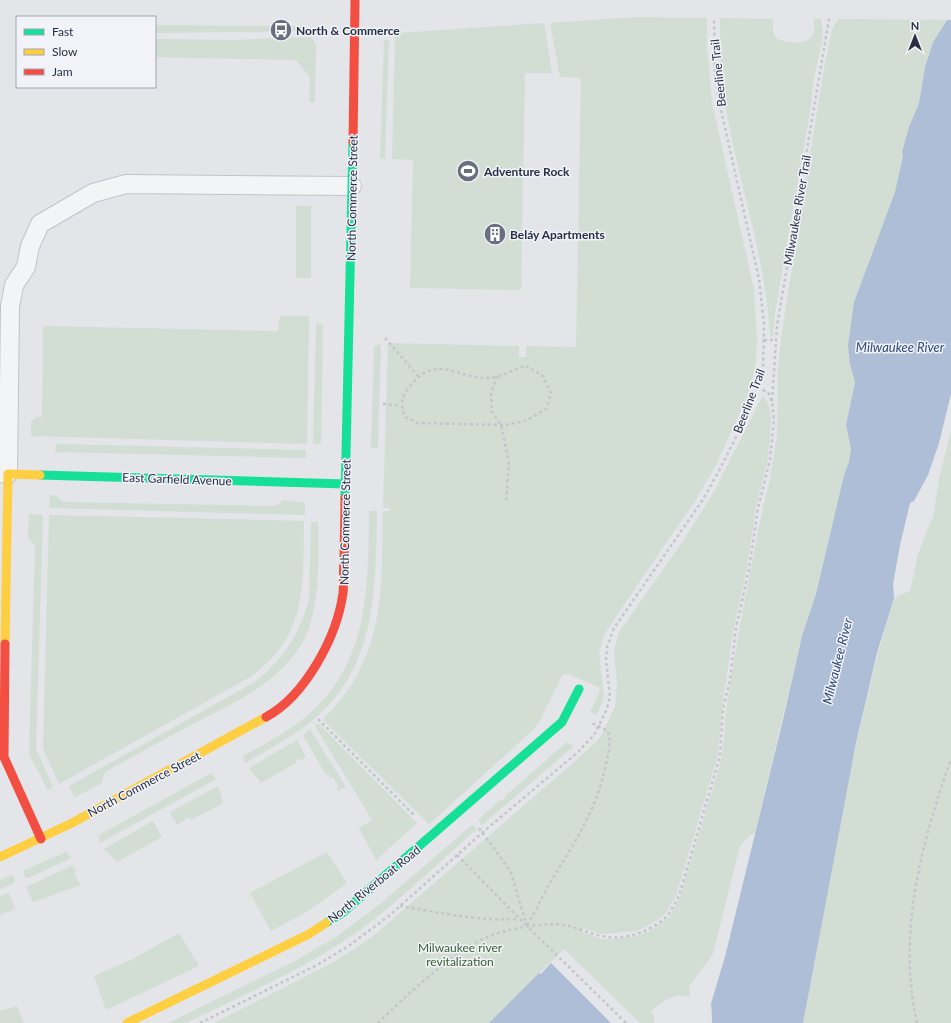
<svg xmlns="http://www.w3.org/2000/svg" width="951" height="1023" font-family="Lato,sans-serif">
	<rect width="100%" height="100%" fill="#e3e5e9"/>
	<g fill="#d2ddd3">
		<path d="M635,17L707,18V47L712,103L754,289L757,341L755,369L747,397L716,465L697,498L617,615L604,635L599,654L604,695L603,701L596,715L590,712L600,691L599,687L568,674H563L540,720L533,730L429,824L323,720C332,709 343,698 351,686C386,629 381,576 383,511H390V508H383L388,343L519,346V357H526V346L576,347L581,78L560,77L550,23Z"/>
		<path d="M720,18L773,19V33L777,39C788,43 809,47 814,32C815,29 814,23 814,19H821L823,36L813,83L811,107L776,306L773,336L770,337C766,257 738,182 725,104C720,75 720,47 720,18Z"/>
		<path d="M838,19L947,20L933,42L925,67L919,103L909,127L902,152L903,156L895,192L854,302L850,364L855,382L846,425L851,449L849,462L844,475L816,594L802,636L755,833L749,836L740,846L713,954L692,982L689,988L690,996C685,998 682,995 677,996C667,997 658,1005 651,1012L654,1017V1023H640L564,949L489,1023H214L334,962L372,937L573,763L599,739L615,707L617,685L614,650L619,632L683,541L714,492L763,395L769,405L771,420L768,460L756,507L747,568L734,627L722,709L718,755L676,896L665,914L656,921L637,931L601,934L583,928L580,931L601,939H613L637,936L648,932L669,917L680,897L722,757L726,710L739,630L760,521L770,479L777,434L778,369L782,331L824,68L832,30Z"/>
		<polygon points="544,23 552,73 525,73 521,290 410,288 413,160 392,159 395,37 399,33"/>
		<polygon points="155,25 302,26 306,26 305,31 155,33"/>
		<polygon points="311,37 316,44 315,102 309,102 310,77 296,60 155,57 155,39 233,40"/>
		<polygon points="384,40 389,40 385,159 380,159"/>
		<rect x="296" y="206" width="15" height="72"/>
		<polygon points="280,316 309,316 307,444 31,436 31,422 36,417 42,417 43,326 278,331"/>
		<polygon points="316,324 323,325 321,444 313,444"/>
		<polygon points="381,343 378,448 371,448 374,347"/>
		<path d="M951,430V1023H803C830,881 852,737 894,598L910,591L918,554L933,517L939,479Z"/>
		<polygon points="56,444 306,450 306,458 304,458 55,452"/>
		<polygon points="50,495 55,495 63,502 276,506 283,500 305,503 305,515 49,508"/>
		<path d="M369,511H377C375,591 378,670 307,725C288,739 266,751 245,763L243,756C263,745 284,734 302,720C370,666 368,589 369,511Z"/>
		<polygon points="29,514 43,515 36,749 53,787 48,790 29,754 35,546 28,537"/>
		<path d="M49,515L304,521C303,585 308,636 250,677L59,784L43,749Z"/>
		<path d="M311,522H318V523C318,558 320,592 310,625C293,677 237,701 193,724C163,740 134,756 105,772L101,784L75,797L69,786L253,683C282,662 300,634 309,599Z"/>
		<polygon points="318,723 417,823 376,860 359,828 372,820 315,726"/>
		<polygon points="310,729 346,787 338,791 337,789 339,787 333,777 330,778 328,774 326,775 303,735"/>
		<polygon points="297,740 306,757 301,760 298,759 296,763 261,783 249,768"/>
		<polygon points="567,742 574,746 482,825 478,820 499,801 505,799 505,796"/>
		<polygon points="211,773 216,779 100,843 99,835"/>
		<polygon points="218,786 223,803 191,820 189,817 177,825 170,812"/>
		<polygon points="153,821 162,837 117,862 104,849"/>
		<path d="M472,825L477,829C438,863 401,900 360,930C307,968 245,994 186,1023H168L295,961L336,937L380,904Z"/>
		<polygon points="66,852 71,858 26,879 23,871"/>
		<polygon points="327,852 347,883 308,911 271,931 250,893"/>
		<polygon points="73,865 76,872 74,874 81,885 33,902 26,887"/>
		<polygon points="13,875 15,883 0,889 0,880"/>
		<polygon points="9,893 15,909 0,915 0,896"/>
		<polygon points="179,933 199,966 106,1010 94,976 133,959"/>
		<polygon points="17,1006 24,1023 0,1023 0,1011"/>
	</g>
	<g fill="#afbed7">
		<polygon points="948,0 951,0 951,394 939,443 928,475 914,501 910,503 900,545 893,584 894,598 877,653 856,743 803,1023 712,1023 711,1003 725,956 782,724 802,636 816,594 844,475 849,462 851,449 846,425 855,382 850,364 848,346 854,302 895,192 903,156 902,152 909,127 919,103 925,67 933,42 947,20"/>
		<polygon points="551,963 611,1023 489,1023 539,973 541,974"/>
	</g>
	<g fill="#e3e5e9">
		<polygon points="946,0 951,0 951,20 945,20"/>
		<polygon points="755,833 725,956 711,1003 712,1023 710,1023 709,1002 723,956 753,834"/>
	</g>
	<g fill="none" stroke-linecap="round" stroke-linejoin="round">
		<g stroke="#c1c3c7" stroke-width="20">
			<polyline id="lane" points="0,473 8,474 10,306 14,285 26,267 30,246 40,224 93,193 126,184 352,186"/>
		</g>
		<g stroke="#c4c6cc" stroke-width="2.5" stroke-dasharray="3 3" stroke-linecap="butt">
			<polyline points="385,338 418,376"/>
			<polyline points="764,340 776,340"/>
			<path d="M526,366L542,375L551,393L546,409L525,421L505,425L418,423L405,417C400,404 401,397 410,386C436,352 458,380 491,378C502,377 514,369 526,366Z"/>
			<polyline points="497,376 491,393 492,412 501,425 509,463 506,502"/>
			<polyline points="772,401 777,326 829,19"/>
			<polyline points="383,404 401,406"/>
			<polyline points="318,719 414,815"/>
			<polyline points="479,828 506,865 511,873 527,926 626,1023"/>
			<polyline points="457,855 526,925"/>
			<path d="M400,906C437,912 481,922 518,919"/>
			<path d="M527,925C535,914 540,900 547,888C571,848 597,811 606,764C609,752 611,743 608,731L592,723"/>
			<polyline points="200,1023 317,965 347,947 389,916 483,832 577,753 594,735 607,709 610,697 606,659 607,647 614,628 702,501 719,471 742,425 763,370 764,324 759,279 719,101 715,73 714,18"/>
			<path d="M378,1023C405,997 455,949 490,936C507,929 545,922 564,925C577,927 589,934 602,936C624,941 650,932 666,917C671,911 675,903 679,896L720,756L723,709L730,680L736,628L749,569L758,508L770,460L774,420L772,402L768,392L757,388"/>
			<path d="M917,1023C897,932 921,845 951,759"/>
		</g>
		<use href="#lane" stroke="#f3f4f6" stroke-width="18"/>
		<g stroke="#16e098" stroke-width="9">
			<polyline points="40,475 346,484"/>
			<polyline points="345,498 353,142"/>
			<polyline points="326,923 342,913 562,722 579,689"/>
		</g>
		<g stroke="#ffcf43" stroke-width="9">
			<polyline points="5,644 8,474 40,475"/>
			<polyline points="0,857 72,823 266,717"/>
			<polyline points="127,1023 309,934 326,923"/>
		</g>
		<g stroke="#f24e42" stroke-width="9">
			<polyline points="353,142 355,0"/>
			<polyline points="5,644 4,757 41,839"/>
			<path d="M266,717C305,696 337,637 343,593C344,583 343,572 344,562C344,541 345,519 345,498"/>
		</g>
	</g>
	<defs>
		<g id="bus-disc" transform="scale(1.15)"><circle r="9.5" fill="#696f7e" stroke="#f1f3f8"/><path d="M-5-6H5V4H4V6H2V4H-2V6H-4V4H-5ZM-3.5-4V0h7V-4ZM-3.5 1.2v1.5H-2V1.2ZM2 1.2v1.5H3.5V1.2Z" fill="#fff"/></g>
		<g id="stadium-disc" transform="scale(1.15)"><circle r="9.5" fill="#696f7e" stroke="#f1f3f8"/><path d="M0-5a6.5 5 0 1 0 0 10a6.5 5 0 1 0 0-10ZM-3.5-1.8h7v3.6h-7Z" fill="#fff"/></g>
		<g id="building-disc" transform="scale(1.15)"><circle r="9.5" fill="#696f7e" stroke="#f1f3f8"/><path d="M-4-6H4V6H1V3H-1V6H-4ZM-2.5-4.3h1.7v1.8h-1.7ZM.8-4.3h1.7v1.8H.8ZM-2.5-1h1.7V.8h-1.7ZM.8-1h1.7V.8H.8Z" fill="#fff"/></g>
	</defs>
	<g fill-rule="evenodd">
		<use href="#bus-disc" x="281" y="30"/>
		<use href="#stadium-disc" x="468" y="171"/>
		<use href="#building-disc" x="495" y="234"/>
	</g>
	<g text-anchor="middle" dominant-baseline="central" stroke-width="3" stroke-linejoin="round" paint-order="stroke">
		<g font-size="12" font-weight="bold" fill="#272f45" stroke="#f1f3f8" text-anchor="start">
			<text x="296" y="30">North &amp; Commerce</text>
			<text x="484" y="171">Adventure Rock</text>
			<text x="510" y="234">Beláy Apartments</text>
		</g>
		<g font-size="12" fill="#272f45" stroke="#f1f3f8">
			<text transform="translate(718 73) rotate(-96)">Beerline Trail</text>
			<text transform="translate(352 198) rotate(-89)">North Commerce Street</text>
			<text transform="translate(797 210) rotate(-80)">Milwaukee River Trail</text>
			<text transform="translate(749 401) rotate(-69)">Beerline Trail</text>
			<text transform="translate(177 479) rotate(2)">East Garfield Avenue</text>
			<text transform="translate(345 522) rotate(-89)">North Commerce Street</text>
			<text transform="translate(144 784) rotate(-28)">North Commerce Street</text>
			<text transform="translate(374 884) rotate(-39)">North Riverboat Road</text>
		</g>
		<g font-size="12" fill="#386233" stroke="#f1f3f8">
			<text x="460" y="947">Milwaukee river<tspan x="460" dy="14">revitalization</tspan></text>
		</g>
		<g font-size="13" font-style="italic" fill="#2d497d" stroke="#f1f3f8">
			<text x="900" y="347">Milwaukee River</text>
			<text transform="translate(837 661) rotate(-76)">Milwaukee River</text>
		</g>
	</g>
	<rect x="16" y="16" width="140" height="72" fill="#f1f3f8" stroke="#a0a5b0"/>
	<rect x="24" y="29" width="20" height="6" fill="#16e098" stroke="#a0a5b0"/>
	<text x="52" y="36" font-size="12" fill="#272f45">Fast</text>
	<rect x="24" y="49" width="20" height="6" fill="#ffcf43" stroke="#a0a5b0"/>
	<text x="52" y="56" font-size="12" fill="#272f45">Slow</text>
	<rect x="24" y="69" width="20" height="6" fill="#f24e42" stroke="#a0a5b0"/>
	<text x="52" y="76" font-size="12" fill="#272f45">Jam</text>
	<g transform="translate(915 36)" stroke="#f1f3f8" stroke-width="3" paint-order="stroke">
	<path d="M0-3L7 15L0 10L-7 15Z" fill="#272f45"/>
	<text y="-6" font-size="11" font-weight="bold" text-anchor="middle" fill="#272f45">N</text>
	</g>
</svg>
